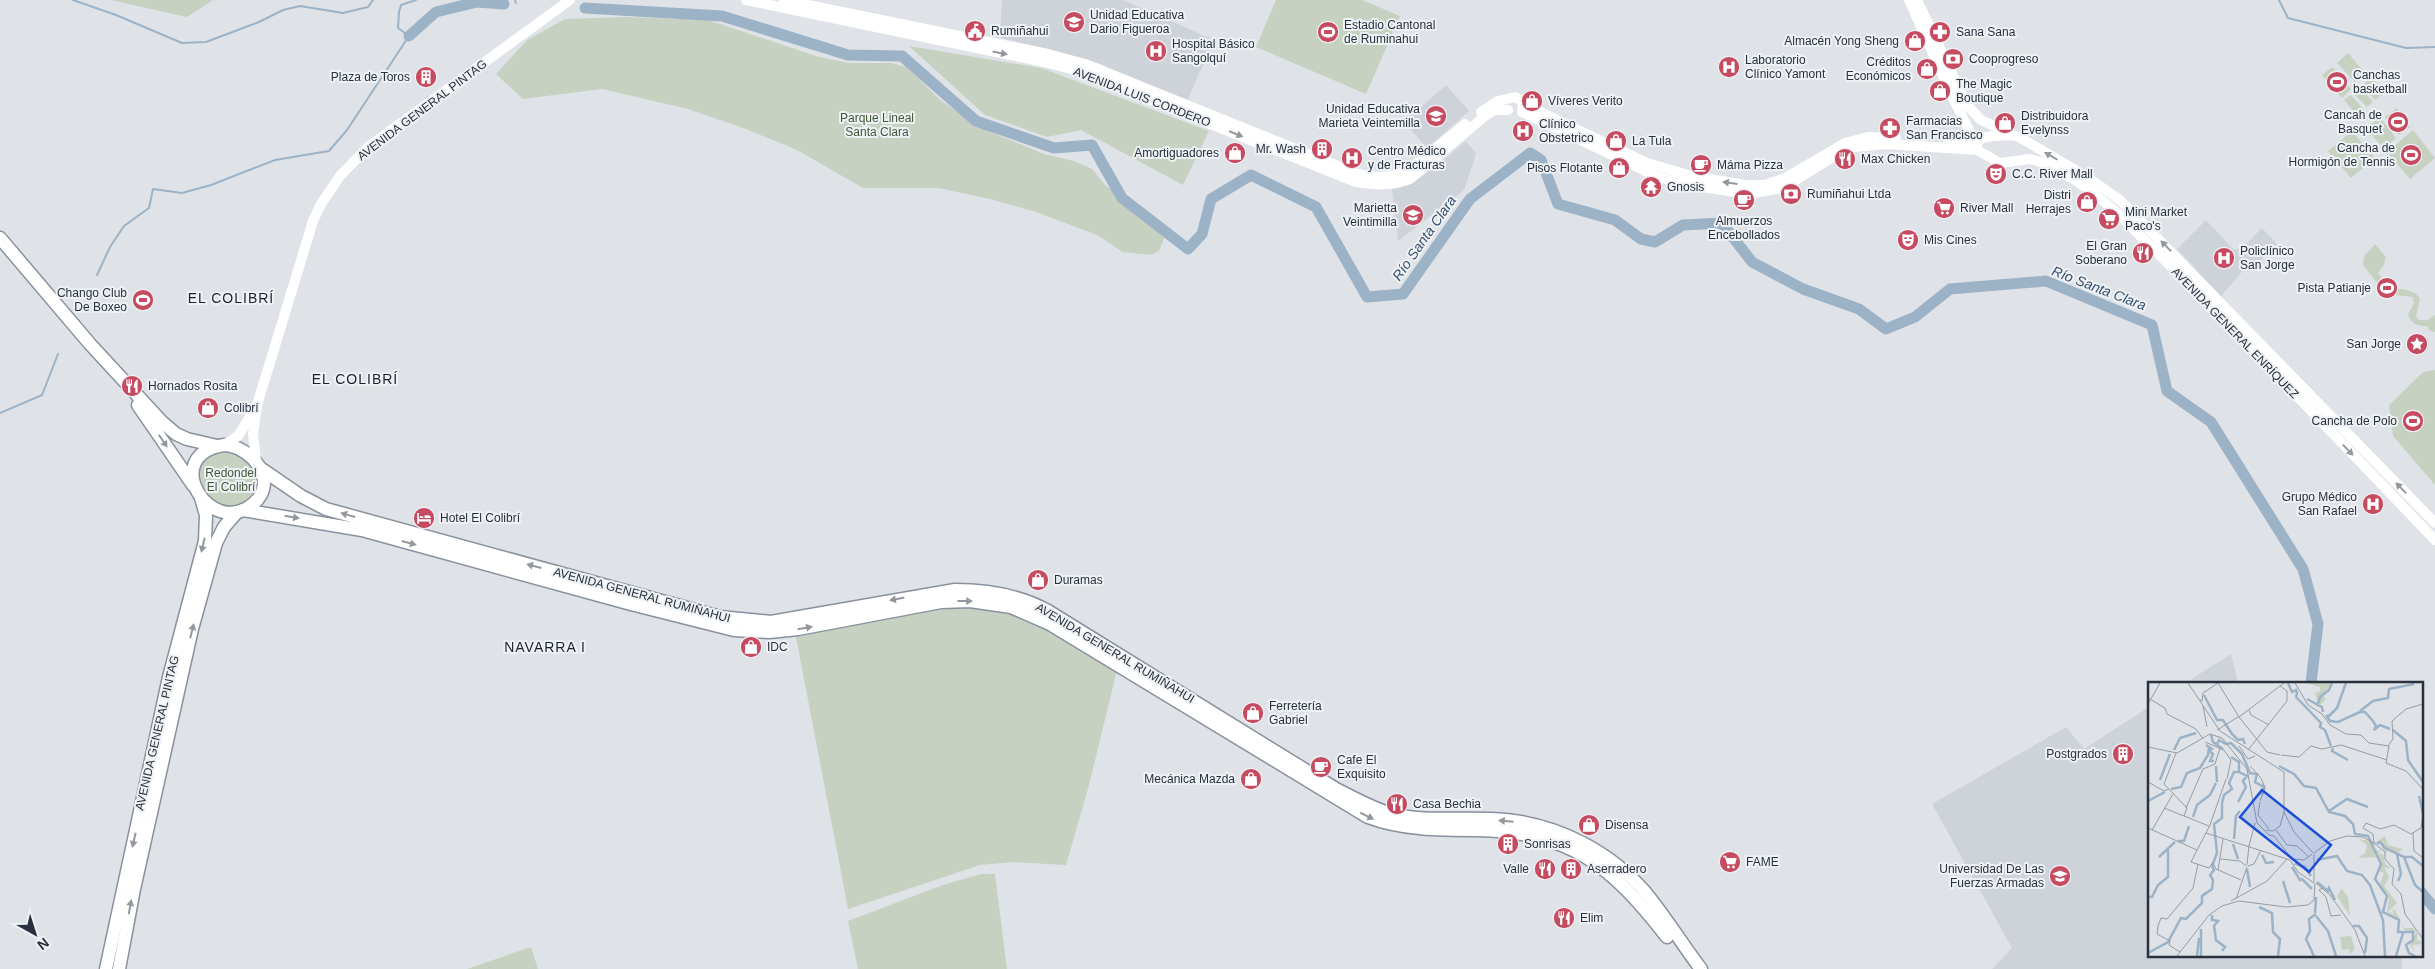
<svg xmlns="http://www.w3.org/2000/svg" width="2435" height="969" font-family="Arial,sans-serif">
	<rect width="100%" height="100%" fill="#dfe3e8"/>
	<g fill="#ced2d9">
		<polygon points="1002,0 1123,0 1214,40 1187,101 1098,63 1002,38 1000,35"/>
		<polygon points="1446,85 1469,111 1427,148 1404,122"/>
		<polygon points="1466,141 1476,154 1464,190 1398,241 1392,190 1414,182 1438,165"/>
		<polygon points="2206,220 2234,250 2242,248 2262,228 2277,244 2258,263 2252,260 2221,296 2177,249"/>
		<polygon points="2231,654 2238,683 2186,683 2204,671"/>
		<polygon points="2149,707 2149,955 2401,955 2402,969 1992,969 2012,948 1932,804 2066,727 2084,749"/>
	</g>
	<g fill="#c6d1c1">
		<polygon points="111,0 213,0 187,17"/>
		<polygon points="1276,0 1362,0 1400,16 1366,94 1256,47"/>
		<polygon points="627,17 708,20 819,57 849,63 891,63 907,67 939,99 966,118 993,133 1044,154 1074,161 1092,169 1106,186 1149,213 1164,238 1159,251 1151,255 1123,252 1097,235 1036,212 990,199 938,188 863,188 797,150 746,129 688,109 602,89 523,99 496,74 527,40 565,19"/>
		<polygon points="909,46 1041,68 1209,131 1183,185 1081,130 1047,137 985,115"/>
		<polygon points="2348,53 2365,73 2355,82 2337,63"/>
		<polygon points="2332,67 2351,89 2342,98 2322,75"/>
		<polygon points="2372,78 2384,92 2375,100 2362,85"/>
		<polygon points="2360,87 2373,102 2367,107 2353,93"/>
		<polygon points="2351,95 2364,110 2357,115 2344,100"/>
		<polygon points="2397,108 2410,127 2399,135 2385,117"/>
		<polygon points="2380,117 2396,138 2384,149 2366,128"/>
		<polygon points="2413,130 2435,158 2410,179 2387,152"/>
		<polygon points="2352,131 2375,158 2351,178 2328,151"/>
		<path d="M2375,244L2386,257L2384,265L2378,273L2389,287C2400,290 2414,288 2420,299L2416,317L2419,320H2427L2435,315V332L2429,330L2427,326C2417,326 2413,325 2408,315L2414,303L2413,297L2386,294L2363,265L2364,256Z"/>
		<polygon points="2435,370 2435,485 2393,436 2389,405 2423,372"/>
		<path d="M231,451C251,462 263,472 253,497C248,500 242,505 236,506C202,512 179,450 231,451Z"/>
		<path d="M953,606C1026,607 1057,634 1117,670L1089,785L1066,865L1013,862L980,865L848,909L796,637L903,614Z"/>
		<polygon points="981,874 995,874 1007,969 858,969 848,921 943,885"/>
		<polygon points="531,947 538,969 467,969"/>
	</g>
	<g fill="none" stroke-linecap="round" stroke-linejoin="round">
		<g stroke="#9cb2c6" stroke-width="2">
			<polyline points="73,0 116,15 182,43 206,42 259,22 283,10 300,6 343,13 368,7 373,0"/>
			<polyline points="515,0 516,3"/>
			<polyline points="2279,0 2288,18 2406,48 2435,47"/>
			<polyline points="97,275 110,247 124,226 149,208 153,189 182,193 211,185 275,160 329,151 347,130 409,36 398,28 399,12 401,5 416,0"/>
			<polyline points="0,413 42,395 58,354"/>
		</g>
		<g stroke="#9cb2c6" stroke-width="11">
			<polyline points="585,8 722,16 848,55 902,56 976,121 1054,148 1092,145 1122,198 1188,249 1202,234 1211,199 1251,175 1316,207 1367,297 1403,294 1470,199 1530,153 1541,160 1558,204 1615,220 1641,239 1655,242 1683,225 1722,223 1752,262 1803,289 1859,309 1886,329 1915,317 1950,289 2046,281 2152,325 2167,391 2211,422 2303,569 2318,624 2311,683"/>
			<polyline points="409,36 436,12 477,2 504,4"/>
			<polyline points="2421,892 2435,909"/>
		</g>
		<g stroke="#88919d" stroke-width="15">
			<g id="trunk">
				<polyline points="0,238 90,344 162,422 176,434 187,439 217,446"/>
				<polyline points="138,405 193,485"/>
				<path d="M224,445C252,446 280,482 253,504C210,540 158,455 224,445Z"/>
				<path d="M260,468L301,496L326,509L720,617L771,622L955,590C988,590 1019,595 1048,611L1336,789C1354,798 1373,809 1392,814C1429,823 1468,816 1506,820C1559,825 1610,852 1645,892C1665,916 1682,944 1701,969"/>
				<path d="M243,510L362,530L631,604L734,630L769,632L798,629L941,602L970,601L1011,607L1050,624L1368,817C1402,830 1440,830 1477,830C1571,832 1611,865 1667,937"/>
				<polyline points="106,969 169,677 205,541 206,515 201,498"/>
				<polyline points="119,969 134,889 192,629 216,543 224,527 237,512"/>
			</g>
		</g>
		<g stroke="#fff" stroke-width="10">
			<path d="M746,0L1044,62L1075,70L1356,182C1375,185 1391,186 1410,179L1485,116L1494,110H1508"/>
			<path d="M784,0L1048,54L1085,64L1355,173C1390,182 1402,176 1429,154C1441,144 1453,134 1465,124"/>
			<polyline points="1909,0 1952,96 1972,136 1979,140"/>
			<polyline points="1917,0 1967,105 1981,120 2009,133"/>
			<polyline points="1524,104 1647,163 1692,176 1745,185 1765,185 1785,178 1845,143 1868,137 1896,138"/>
			<polyline points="1481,112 1498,101 1515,97 1523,102 1522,112"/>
			<polyline points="1522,112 1658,177 1689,185 1748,194 1783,188 1841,152 1854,147 1886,144 1977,150"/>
			<polyline points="1948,141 1977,143"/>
			<polyline points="1977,150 1977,143 1982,138 1993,136 2012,135 2019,137 2084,175 2120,200 2435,523"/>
			<polyline points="1977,150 2000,163 2030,159 2044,163 2078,182 2112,208 2206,301 2435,540"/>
			<polyline points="224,445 238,436 253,412"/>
			<polyline points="256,460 253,434 257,405 313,221 321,204 340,176 368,147 570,0"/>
		</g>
		<use href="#trunk" stroke="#fff" stroke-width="12"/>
	</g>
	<defs><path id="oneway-solid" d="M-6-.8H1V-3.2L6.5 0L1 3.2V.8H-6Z" transform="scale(1.25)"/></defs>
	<g fill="#94989e">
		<use href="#oneway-solid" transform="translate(1000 53) rotate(11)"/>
		<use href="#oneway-solid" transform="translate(1236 134) rotate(22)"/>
		<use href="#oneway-solid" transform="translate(2051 156) rotate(-150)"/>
		<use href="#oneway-solid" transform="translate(1730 183) rotate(-172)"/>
		<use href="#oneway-solid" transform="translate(2166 246) rotate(-134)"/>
		<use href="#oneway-solid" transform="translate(163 441) rotate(56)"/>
		<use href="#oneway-solid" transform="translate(2348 450) rotate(46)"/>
		<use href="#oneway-solid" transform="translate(2401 488) rotate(-134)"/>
		<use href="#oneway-solid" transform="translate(348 515) rotate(-164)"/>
		<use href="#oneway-solid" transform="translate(292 517) rotate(10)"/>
		<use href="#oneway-solid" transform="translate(409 543) rotate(15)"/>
		<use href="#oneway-solid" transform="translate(203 545) rotate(103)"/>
		<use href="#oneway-solid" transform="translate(534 566) rotate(-165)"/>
		<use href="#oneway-solid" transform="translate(897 599) rotate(169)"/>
		<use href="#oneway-solid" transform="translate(965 601)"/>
		<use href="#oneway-solid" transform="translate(805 628) rotate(-10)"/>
		<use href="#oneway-solid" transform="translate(192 631) rotate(-76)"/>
		<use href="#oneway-solid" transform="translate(1367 816) rotate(26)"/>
		<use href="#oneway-solid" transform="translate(1506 821) rotate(-175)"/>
		<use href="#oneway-solid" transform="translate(134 840) rotate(103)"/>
		<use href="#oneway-solid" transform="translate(130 907) rotate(-80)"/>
	</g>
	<defs>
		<g id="school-disc" transform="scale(1.125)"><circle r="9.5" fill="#c64b61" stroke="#eff2f5"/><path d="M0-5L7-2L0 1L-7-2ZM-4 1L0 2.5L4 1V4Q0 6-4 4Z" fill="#fff"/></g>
		<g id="civic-disc" transform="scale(1.125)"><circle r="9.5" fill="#c64b61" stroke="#eff2f5"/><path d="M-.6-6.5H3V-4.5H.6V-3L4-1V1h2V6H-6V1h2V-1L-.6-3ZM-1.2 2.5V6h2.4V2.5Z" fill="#fff"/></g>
		<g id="stadium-disc" transform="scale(1.125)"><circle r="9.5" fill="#c64b61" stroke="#eff2f5"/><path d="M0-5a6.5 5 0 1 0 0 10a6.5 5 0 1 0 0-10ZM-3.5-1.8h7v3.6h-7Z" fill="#fff"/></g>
		<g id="pharmacy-disc" transform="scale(1.125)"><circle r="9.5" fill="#c64b61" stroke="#eff2f5"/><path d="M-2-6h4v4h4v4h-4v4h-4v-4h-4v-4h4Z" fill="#fff"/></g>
		<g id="shop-disc" transform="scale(1.125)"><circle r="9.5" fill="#c64b61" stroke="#eff2f5"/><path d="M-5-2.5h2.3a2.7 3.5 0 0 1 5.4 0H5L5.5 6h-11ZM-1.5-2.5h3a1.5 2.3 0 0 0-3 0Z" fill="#fff"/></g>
		<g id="hospital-disc" transform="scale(1.125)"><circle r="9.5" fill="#c64b61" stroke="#eff2f5"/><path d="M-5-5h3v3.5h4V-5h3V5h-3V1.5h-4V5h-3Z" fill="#fff"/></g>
		<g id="bank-disc" transform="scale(1.125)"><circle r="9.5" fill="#c64b61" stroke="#eff2f5"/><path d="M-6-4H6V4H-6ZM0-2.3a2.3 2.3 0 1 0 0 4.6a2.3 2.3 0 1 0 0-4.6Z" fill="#fff"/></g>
		<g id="building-disc" transform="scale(1.125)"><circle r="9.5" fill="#c64b61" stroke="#eff2f5"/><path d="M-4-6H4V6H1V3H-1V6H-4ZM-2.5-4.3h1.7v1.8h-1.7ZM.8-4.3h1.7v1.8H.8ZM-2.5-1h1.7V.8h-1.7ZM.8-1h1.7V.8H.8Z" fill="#fff"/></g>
		<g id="restaurant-disc" transform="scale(1.125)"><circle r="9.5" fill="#c64b61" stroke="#eff2f5"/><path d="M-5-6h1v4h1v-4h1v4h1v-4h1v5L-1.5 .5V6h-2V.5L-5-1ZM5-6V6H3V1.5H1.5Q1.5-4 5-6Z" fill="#fff"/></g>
		<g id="cafe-disc" transform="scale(1.125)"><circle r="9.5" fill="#c64b61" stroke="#eff2f5"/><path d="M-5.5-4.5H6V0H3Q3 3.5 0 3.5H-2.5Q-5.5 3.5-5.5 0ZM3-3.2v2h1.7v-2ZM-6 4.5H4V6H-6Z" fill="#fff"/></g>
		<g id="theatre-disc" transform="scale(1.125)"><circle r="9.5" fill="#c64b61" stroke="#eff2f5"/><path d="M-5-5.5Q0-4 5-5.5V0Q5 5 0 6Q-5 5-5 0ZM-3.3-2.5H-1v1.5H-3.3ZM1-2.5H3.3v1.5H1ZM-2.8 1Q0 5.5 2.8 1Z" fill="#fff"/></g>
		<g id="temple-disc" transform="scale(1.125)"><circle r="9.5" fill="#c64b61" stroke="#eff2f5"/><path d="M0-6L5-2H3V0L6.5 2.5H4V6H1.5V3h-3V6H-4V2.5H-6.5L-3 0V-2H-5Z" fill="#fff"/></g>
		<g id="supermarket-disc" transform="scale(1.125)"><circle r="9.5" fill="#c64b61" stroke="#eff2f5"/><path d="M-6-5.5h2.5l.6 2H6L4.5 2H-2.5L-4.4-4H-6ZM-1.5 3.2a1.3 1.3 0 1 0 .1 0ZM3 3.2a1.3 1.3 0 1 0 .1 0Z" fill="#fff"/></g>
		<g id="sight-disc" transform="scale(1.125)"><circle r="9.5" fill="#c64b61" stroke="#eff2f5"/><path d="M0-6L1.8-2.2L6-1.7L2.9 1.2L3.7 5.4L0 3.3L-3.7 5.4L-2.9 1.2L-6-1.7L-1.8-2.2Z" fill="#fff"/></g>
		<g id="hotel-disc" transform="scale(1.125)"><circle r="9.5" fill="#c64b61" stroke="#eff2f5"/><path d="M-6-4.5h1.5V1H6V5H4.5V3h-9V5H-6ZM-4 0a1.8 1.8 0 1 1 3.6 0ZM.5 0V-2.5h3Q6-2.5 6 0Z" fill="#fff"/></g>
		<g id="university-disc" transform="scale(1.125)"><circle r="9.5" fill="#c64b61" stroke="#eff2f5"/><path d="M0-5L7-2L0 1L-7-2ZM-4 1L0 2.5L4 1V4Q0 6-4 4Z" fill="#fff"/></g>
	</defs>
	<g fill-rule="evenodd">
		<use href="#school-disc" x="1074" y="22"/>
		<use href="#civic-disc" x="975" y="31"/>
		<use href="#stadium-disc" x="1328" y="32"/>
		<use href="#pharmacy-disc" x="1940" y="32"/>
		<use href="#shop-disc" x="1915" y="41"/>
		<use href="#hospital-disc" x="1156" y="51"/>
		<use href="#bank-disc" x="1953" y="59"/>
		<use href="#hospital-disc" x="1729" y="67"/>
		<use href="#shop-disc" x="1927" y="69"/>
		<use href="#building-disc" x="426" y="77"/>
		<use href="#stadium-disc" x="2337" y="82"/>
		<use href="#shop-disc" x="1940" y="91"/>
		<use href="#shop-disc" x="1532" y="101"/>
		<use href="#school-disc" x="1436" y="116"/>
		<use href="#stadium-disc" x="2398" y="122"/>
		<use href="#shop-disc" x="2005" y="123"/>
		<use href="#pharmacy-disc" x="1890" y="128"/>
		<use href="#hospital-disc" x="1523" y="131"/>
		<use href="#shop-disc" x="1616" y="141"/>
		<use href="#building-disc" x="1322" y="149"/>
		<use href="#shop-disc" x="1235" y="153"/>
		<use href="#stadium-disc" x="2411" y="155"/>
		<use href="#hospital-disc" x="1352" y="158"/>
		<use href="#restaurant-disc" x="1845" y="159"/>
		<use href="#cafe-disc" x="1701" y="165"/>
		<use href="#shop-disc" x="1619" y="168"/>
		<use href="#theatre-disc" x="1996" y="174"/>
		<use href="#temple-disc" x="1651" y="187"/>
		<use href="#bank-disc" x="1791" y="194"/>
		<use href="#cafe-disc" x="1744" y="200"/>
		<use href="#shop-disc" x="2087" y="202"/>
		<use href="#supermarket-disc" x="1944" y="208"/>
		<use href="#school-disc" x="1413" y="215"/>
		<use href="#supermarket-disc" x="2109" y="219"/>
		<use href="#theatre-disc" x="1908" y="240"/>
		<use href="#restaurant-disc" x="2143" y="253"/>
		<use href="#hospital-disc" x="2224" y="258"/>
		<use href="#stadium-disc" x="2387" y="288"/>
		<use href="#stadium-disc" x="143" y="300"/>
		<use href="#sight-disc" x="2417" y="344"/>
		<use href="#restaurant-disc" x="132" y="386"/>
		<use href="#shop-disc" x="208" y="408"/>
		<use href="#stadium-disc" x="2413" y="421"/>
		<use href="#hospital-disc" x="2373" y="504"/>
		<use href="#hotel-disc" x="424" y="518"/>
		<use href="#shop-disc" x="1038" y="580"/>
		<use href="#shop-disc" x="751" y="647"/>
		<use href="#shop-disc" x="1253" y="713"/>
		<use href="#building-disc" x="2123" y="754"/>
		<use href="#cafe-disc" x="1321" y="767"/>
		<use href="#shop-disc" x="1251" y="779"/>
		<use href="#restaurant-disc" x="1397" y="804"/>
		<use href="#shop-disc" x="1589" y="825"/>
		<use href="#building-disc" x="1508" y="844"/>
		<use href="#supermarket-disc" x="1730" y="862"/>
		<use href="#restaurant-disc" x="1545" y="869"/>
		<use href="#building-disc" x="1571" y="869"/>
		<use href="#university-disc" x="2060" y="876"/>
		<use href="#restaurant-disc" x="1564" y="918"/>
	</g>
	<g text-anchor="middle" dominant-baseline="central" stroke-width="4" stroke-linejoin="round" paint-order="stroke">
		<g font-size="12" fill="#29313e" stroke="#eff2f5" text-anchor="start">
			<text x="1090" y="15">Unidad Educativa<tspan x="1090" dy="14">Dario Figueroa</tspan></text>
			<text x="1344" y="25">Estadio Cantonal<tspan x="1344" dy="14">de Ruminahui</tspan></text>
			<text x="991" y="31">Rumiñahui</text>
			<text x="1956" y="32">Sana Sana</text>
			<text x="1899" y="41" text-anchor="end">Almacén Yong Sheng</text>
			<text x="1172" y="44">Hospital Básico<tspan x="1172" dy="14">Sangolquí</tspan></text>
			<text x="1969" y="59">Cooprogreso</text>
			<text x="1745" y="60">Laboratorio<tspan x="1745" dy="14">Clínico Yamont</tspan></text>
			<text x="1911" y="62" text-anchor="end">Créditos<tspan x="1911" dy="14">Económicos</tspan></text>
			<text x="2353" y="75">Canchas<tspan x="2353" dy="14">basketball</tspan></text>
			<text x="410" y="77" text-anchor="end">Plaza de Toros</text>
			<text x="1956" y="84">The Magic<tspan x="1956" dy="14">Boutique</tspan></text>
			<text x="1548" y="101">Víveres Verito</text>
			<text x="1420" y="109" text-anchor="end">Unidad Educativa<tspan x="1420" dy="14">Marieta Veintemilla</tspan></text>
			<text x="2382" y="115" text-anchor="end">Cancah de<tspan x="2382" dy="14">Basquet</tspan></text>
			<text x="2021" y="116">Distribuidora<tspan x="2021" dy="14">Evelynss</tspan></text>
			<text x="1906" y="121">Farmacias<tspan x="1906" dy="14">San Francisco</tspan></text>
			<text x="1539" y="124">Clínico<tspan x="1539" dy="14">Obstetrico</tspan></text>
			<text x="1632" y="141">La Tula</text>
			<text x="2395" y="148" text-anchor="end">Cancha de<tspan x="2395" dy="14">Hormigón de Tennis</tspan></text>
			<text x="1306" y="149" text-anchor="end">Mr. Wash</text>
			<text x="1368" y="151">Centro Médico<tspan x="1368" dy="14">y de Fracturas</tspan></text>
			<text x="1219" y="153" text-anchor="end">Amortiguadores</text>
			<text x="1861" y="159">Max Chicken</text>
			<text x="1717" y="165">Máma Pizza</text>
			<text x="1603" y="168" text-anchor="end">Pisos Flotante</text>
			<text x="2012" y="174">C.C. River Mall</text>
			<text x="1667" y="187">Gnosis</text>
			<text x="1807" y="194">Rumiñahui Ltda</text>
			<text x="2071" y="195" text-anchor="end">Distri<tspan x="2071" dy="14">Herrajes</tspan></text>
			<text x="1397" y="208" text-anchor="end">Marietta<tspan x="1397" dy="14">Veintimilla</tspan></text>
			<text x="1960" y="208">River Mall</text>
			<text x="2125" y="212">Mini Market<tspan x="2125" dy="14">Paco's</tspan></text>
			<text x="1744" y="221" text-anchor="middle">Almuerzos<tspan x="1744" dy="14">Encebollados</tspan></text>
			<text x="1924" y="240">Mis Cines</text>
			<text x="2127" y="246" text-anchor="end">El Gran<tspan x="2127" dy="14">Soberano</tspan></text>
			<text x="2240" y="251">Policlínico<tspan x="2240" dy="14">San Jorge</tspan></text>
			<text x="2371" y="288" text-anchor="end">Pista Patianje</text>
			<text x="127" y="293" text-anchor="end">Chango Club<tspan x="127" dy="14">De Boxeo</tspan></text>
			<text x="2401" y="344" text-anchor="end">San Jorge</text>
			<text x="148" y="386">Hornados Rosita</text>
			<text x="224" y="408">Colibrí</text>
			<text x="2397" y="421" text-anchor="end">Cancha de Polo</text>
			<text x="2357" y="497" text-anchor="end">Grupo Médico<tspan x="2357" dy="14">San Rafael</tspan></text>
			<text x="440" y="518">Hotel El Colibrí</text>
			<text x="1054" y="580">Duramas</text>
			<text x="767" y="647">IDC</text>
			<text x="1269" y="706">Ferretería<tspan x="1269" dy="14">Gabriel</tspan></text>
			<text x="2107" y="754" text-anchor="end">Postgrados</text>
			<text x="1337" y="760">Cafe El<tspan x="1337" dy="14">Exquisito</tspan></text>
			<text x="1235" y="779" text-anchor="end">Mecánica Mazda</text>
			<text x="1413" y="804">Casa Bechia</text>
			<text x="1605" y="825">Disensa</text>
			<text x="1524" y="844">Sonrisas</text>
			<text x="1746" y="862">FAME</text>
			<text x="1529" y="869" text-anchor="end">Valle</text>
			<text x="1587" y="869">Aserradero</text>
			<text x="2044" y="869" text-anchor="end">Universidad De Las<tspan x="2044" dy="14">Fuerzas Armadas</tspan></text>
			<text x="1580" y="918">Elim</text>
		</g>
		<g font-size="12" fill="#29313e" stroke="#eff2f5">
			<text transform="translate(1142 97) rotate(21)">AVENIDA LUIS CORDERO</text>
			<text transform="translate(422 110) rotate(-37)">AVENIDA GENERAL PINTAG</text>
			<text transform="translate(2235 333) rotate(46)">AVENIDA GENERAL ENRÍQUEZ</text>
			<text transform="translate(642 595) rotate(15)">AVENIDA GENERAL RUMIÑAHUI</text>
			<text transform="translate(1115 653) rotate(31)">AVENIDA GENERAL RUMIÑAHUI</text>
			<text transform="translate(157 733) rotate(-77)">AVENIDA GENERAL PINTAG</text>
		</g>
		<g font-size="12" fill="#3f5937" stroke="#eff2f5">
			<text x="877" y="118">Parque Lineal<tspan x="877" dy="14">Santa Clara</tspan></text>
			<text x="231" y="473">Redondel<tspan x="231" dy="14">El Colibrí</tspan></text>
		</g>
		<g font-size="14" font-style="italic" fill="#365170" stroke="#eff2f5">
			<text transform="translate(1424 238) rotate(-55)">Río Santa Clara</text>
			<text transform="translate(2099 288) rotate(21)">Río Santa Clara</text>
		</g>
		<g font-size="14" letter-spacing="1" fill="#1b222f" stroke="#eff2f5">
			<text x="231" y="298">EL COLIBRÍ</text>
			<text x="355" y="379">EL COLIBRÍ</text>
			<text x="545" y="647">NAVARRA I</text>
		</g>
	</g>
	<g transform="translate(2148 682)">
		<rect width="275" height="275" fill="#dfe3e8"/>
		<path d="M159,1H184L175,13L178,17L171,24L167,11L172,9V5ZM237,154L240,163L255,167L248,172L239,168L238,172L231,160L224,164L228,175L210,176L217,171L219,163L211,157L228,160ZM227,165L230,169L233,167L231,172H235L237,182L244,187L236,185L241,195L236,204L249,221L240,230L246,232L244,228H247L256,246H265L270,252L269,259L272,258L274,262L264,263L267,271L262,263L268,250L256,248L252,238L239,230L241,217L232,201L236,191L231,189L234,181ZM194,207L200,215L202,234L189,214ZM203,254L207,267L202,272L201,267L194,268L192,255Z" fill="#c6d1c1"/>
		<path fill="none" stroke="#9cb2c6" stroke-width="2.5" d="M140,1L144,10L148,8L149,11L148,15M56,13L69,38H75L84,52L90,58L95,57L97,62M148,15L173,41L172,45L177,48L183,64M159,17L174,25L175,30M169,24L172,15L181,8L184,1M212,29L225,19L240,16L241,7L266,2M212,30H217L225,39L228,44L226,48L232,43L242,47M178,33L182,39L190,40L212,30M180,35L189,26L198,1M245,48L258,59L260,78L275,100M63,53L65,60L75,67M69,62L71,58L78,62L83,61L94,72L102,91L109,92L107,100L116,105L114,113M58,63L64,67L61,69L65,72L62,79H66M185,66L184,69L200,78M26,68L32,56L48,51M68,84L69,100M131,84L146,92L156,104L168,106L181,130L197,134L205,142L207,152L220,154L233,182L227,197L239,214L235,230L251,238L250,250H265V258L258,263L261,271L267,274M12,98L22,72M23,107L33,105L39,91L52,86L60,73L61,66M271,114L275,131M0,119L17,110M90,120L98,105L95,99L99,94L91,90M181,129L199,117L220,125M45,135L49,123L62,113L68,101M86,157L88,134L92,129M30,159H36L41,144M85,162L90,177M229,162L232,160L237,166L256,175L267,203L275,210M249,172L253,192L250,199M114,173L118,181L126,180M11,175L27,160M257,175H264L275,184M169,178L189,174L199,189L214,193L222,203L235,238L237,274M150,180L148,182L157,185L163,194M144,185L152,198L154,197L164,207M99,187L102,205M135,199L142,221M169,200L180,209L181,206L187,218M0,215H4L10,203L20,195V168M111,225L124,231L125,250L132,257L130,274M167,231L168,215M64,233V238L70,239L66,244L68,258L77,265L74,269M168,234L180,249L188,274M205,244H211L219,256L217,271M0,271L20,260L33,236L38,237L54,221V214L64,207L65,198L62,193L66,188L64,184L69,171L66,142L74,136V121L76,113L84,107L81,101L86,90H91V80L83,75M49,274L51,256M53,274V247M166,274L158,257L162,249L161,237L168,232M248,274L255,251"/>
		<path fill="none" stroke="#969ca4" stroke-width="1" d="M40,1L72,49L136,90V130L146,150L165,171M147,1L160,23L174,32L182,43L198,52L213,53L221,61L241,64L238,81L258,89L275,107M0,16L17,26L19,32L48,47L55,57M52,18L54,19L55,11L70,1L91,35M0,22L12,1M55,24L59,45M101,28L103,33L121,43M91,35L119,70L132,73M91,35L136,1M69,48L90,35M57,60L76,68L83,78L79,97M91,64L100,77L107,74M240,64L245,57L244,39L258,27L275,22M0,65L29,71L62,52L74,56L99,87L109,141M100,68L139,19V9L132,4M28,71L16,102L39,126L36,134M133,73L151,75L163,64L174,67L193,63L239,78M102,84L113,96M78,97L62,143L43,180L61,186L65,181L68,187L93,198M0,100L16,109L21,107M112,119L117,106L113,96M112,120L110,133L121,147M16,126L61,144M38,126L55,87L67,82L72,66M109,141L121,153M0,146L49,168M4,148L25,112M118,148L125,149L132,144L136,130M128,148L139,163L149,164L161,175M58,151L142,178L150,190L166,201M265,151L266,169L275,176M121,153L126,154L144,177L156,178L164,172M226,161L237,170V177L246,187L244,202L253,212L257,232L275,257M101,164L107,141M166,171L182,159L199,154L215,155L226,161L225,152L215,146L218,141L232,147L246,143L263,152L273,146L275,134M72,177L92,179L98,184M99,183L101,163M100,184L106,182L113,168M70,188L75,157M166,200V172M168,201L182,213L207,248L217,274M175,206L171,208L178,215L183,234L193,233M88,217L99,185M83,219L119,199L139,177M32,270L21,263L22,259L9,252L10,244L13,236L19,237L45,206L50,182M29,274L61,233L74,224L91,219L138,225L160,223L166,218L167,201"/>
		<path fill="#1d4ed8" fill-opacity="0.15" stroke="#1d4ed8" stroke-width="2.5" d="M114,108L183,163L161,190L92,135Z"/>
		<rect width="275" height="275" fill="none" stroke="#29313e" stroke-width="2.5"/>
	</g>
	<g transform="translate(35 934) rotate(141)" stroke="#eff2f5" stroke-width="4" paint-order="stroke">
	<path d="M0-4L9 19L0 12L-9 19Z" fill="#29313e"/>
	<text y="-8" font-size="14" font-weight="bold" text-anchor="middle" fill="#29313e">N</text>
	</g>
</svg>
